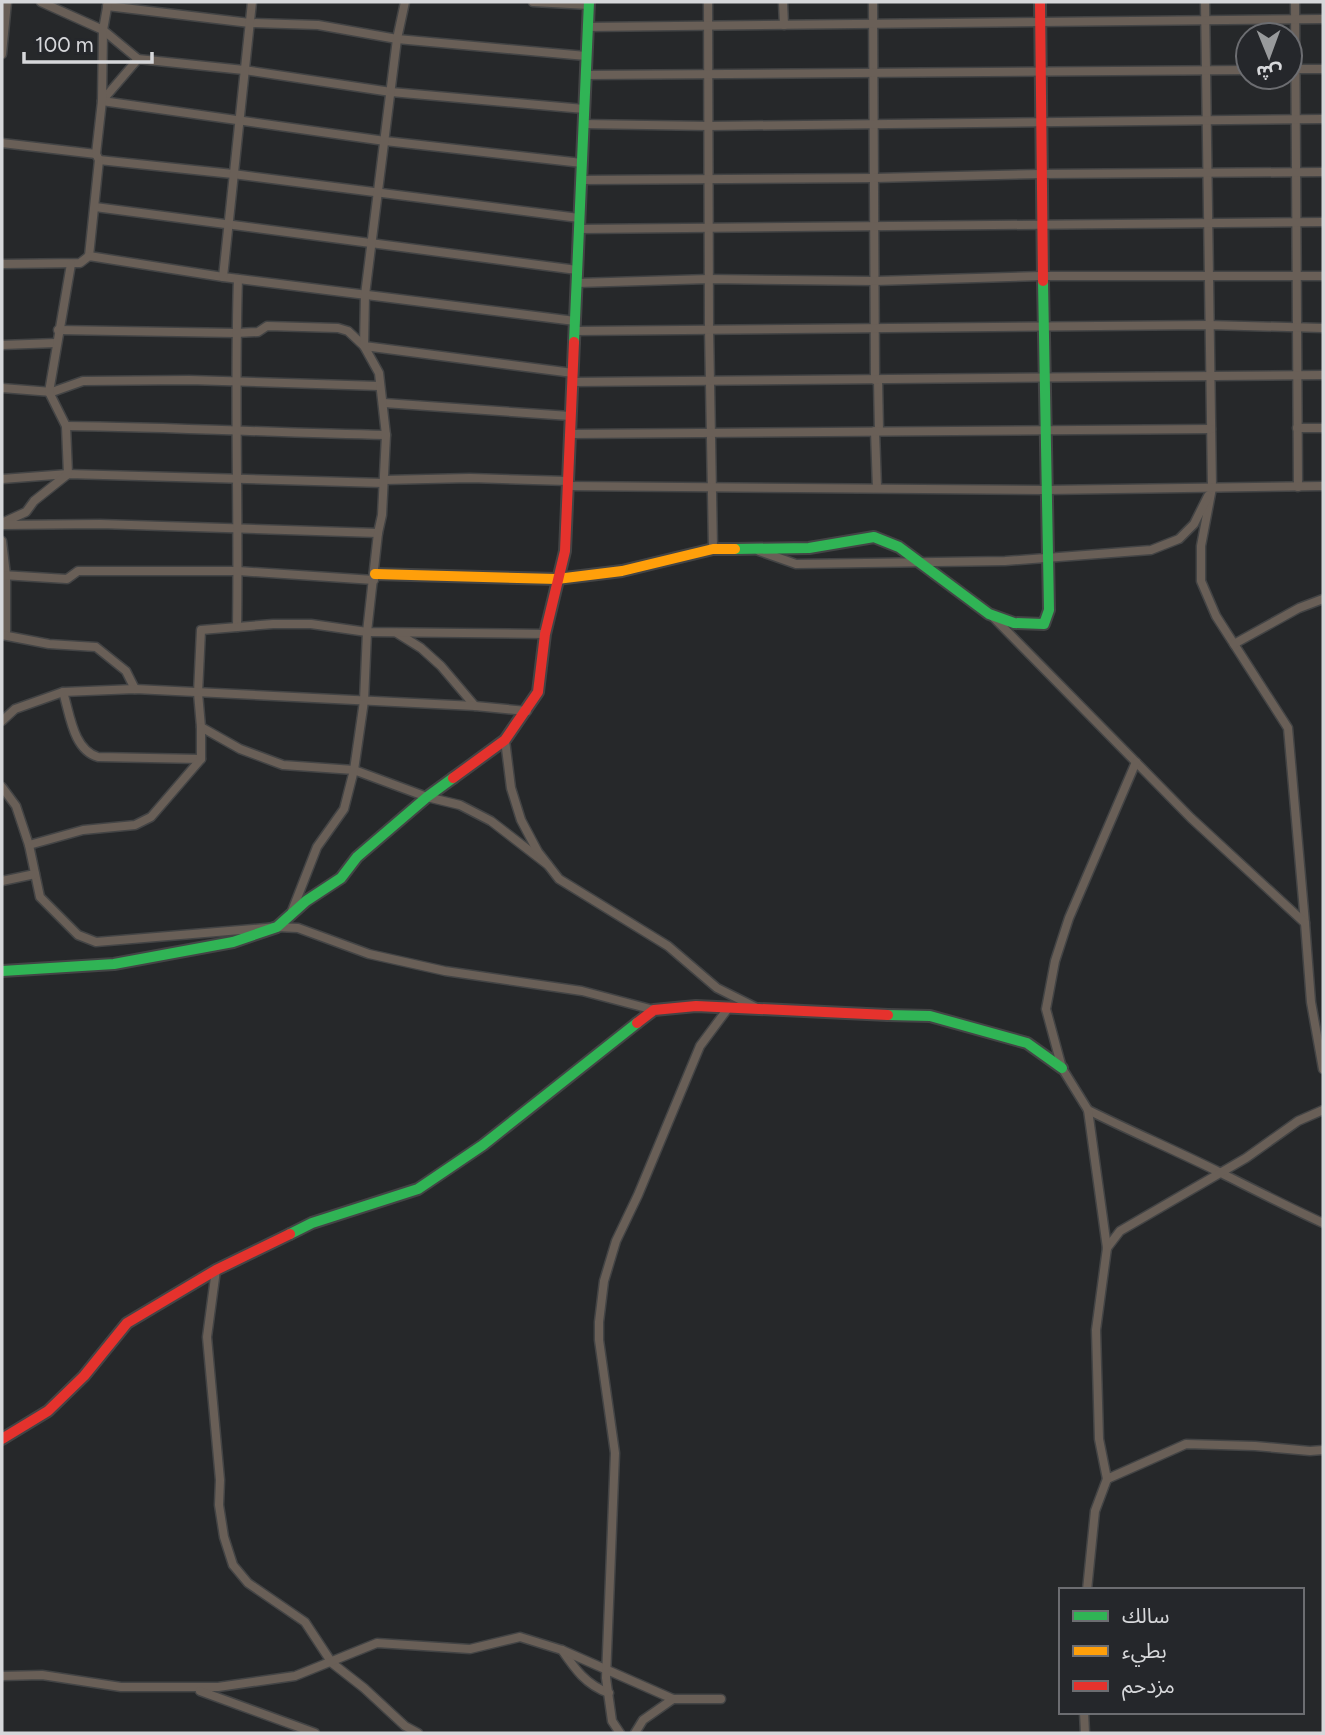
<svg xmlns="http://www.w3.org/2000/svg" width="1325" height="1735" font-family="Figtree,'Noto Sans Arabic',sans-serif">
	<rect width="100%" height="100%" fill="#26282a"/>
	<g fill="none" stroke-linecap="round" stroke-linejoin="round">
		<g stroke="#434445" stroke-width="11">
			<g id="street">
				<polyline points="41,2 103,30 138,59"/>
				<polyline points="533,2 589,5"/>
				<polyline points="708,2 709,328 713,549"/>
				<polyline points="783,2 784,25"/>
				<polyline points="873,2 875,380"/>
				<polyline points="1205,2 1212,488 1201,546 1201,581 1216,616 1288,728 1305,923"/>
				<polyline points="1295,2 1298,487"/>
				<polyline points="107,6 250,23 318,25 397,39 586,56"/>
				<polyline points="587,27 1323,19"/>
				<polyline points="2,54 7,2"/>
				<polyline points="1290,69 1323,69"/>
				<polyline points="585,75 1248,70"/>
				<polyline points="102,101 138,59 244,70 391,92 584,109"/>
				<polyline points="102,101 385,141 582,163"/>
				<polyline points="583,124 709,126 1323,119"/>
				<polyline points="2,143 96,154"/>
				<polyline points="99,160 233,174 579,218"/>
				<polyline points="581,180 874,178 1041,174 1323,172"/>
				<polyline points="95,207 577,270"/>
				<polyline points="579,229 1323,222"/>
				<polyline points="89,256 99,160 96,154 102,101 103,30 108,2"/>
				<polyline points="2,264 80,263 89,256 223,277 575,321"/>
				<polyline points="223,277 252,2"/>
				<polyline points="577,283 709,279 875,281 1041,276 1323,276"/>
				<polyline points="58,330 236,333 258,332 267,326 338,328 348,331 364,346 573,373"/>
				<polyline points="574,331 1208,325 1323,328"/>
				<polyline points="2,345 56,343"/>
				<polyline points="878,380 879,431"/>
				<polyline points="572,382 1323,375"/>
				<polyline points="2,388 52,392 83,381 189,380 379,386"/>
				<polyline points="384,403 570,416"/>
				<path d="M66,426C173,427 279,433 386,435"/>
				<polyline points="1297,428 1323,428"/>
				<polyline points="875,431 877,488"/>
				<polyline points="570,434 1211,429"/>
				<polyline points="2,479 68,474 383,483"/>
				<polyline points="384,480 470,478 568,481"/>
				<polyline points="568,486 1045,490 1323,486"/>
				<polyline points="4,522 26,512 34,501 68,474 66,426 49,392 71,264"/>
				<polyline points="2,525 100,524 378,533"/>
				<polyline points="2,541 6,575 6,635"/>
				<polyline points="759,551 796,564 1005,561 1151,550 1179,539 1194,524 1208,496"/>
				<polyline points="2,575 67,579 78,571 238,571 374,580"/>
				<polyline points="993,617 1191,818 1305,923 1311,1002 1323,1069"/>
				<path d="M237,627C239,511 234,395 238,279"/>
				<polyline points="397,633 421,648 441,666 475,706"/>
				<polyline points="545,634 367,632 311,624 273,624 201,630 198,693 201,727 240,749 283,765 354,770 427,797 460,805 491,821 548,865"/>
				<polyline points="2,635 49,644 96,647 126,671 135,689"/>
				<polyline points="1234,644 1299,608 1323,599"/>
				<path d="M63,692C70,714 73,750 98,757L201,759"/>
				<polyline points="2,721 15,709 63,692 135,689 475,706 527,711"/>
				<polyline points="505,740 511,788 521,820 538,852 559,879 668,946 717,988 757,1008"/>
				<polyline points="2,787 16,806 29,845 40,897 78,935 96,942 277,927 298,928 369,954 445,971 582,991 654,1010"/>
				<polyline points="29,845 83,830 135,825 151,817 201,759 201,727"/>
				<polyline points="2,881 35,874"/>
				<polyline points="292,911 317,847 344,809 354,770 364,701 367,632 378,533 382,515 386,435 379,373 364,346 365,295 397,39 405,2"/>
				<path d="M1088,1110C1132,1132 1177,1151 1221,1173C1255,1190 1288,1207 1323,1223"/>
				<polyline points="1107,1248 1120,1231 1246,1158 1298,1121 1323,1110"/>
				<polyline points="216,1270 207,1337 220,1480 219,1505 224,1537 233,1565 248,1583 305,1622 332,1663 364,1688 405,1726 418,1733"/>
				<polyline points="1107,1479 1186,1444 1255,1446 1310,1451 1323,1450"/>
				<polyline points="1087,1590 1095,1511 1107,1479 1099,1439 1096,1330 1107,1248 1088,1110 1062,1068 1046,1009 1055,961 1069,918 1136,762"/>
				<path d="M562,1650C575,1669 586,1685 609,1693"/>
				<polyline points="2,1676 42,1675 121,1687 218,1687 295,1676 377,1643 470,1649 520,1637 562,1650 673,1699"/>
				<polyline points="200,1691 315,1733"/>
				<polyline points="1084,1712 1085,1733"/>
				<polyline points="620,1733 612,1721 606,1678 615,1453 599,1340 599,1322 604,1281 616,1241 638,1195 700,1046 729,1007"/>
				<polyline points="635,1733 643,1720 673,1699 721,1699"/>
			</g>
		</g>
		<g stroke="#434445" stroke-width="14">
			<g id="fast">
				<polyline points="574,342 589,2"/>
				<polyline points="735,549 809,548 874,537 899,547 989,614 1014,623 1044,624 1049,610 1043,281"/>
				<polyline points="2,971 114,964 233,942 277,927 306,901 341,878 357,857 427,797 453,778"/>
				<polyline points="888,1015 930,1016 1027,1043 1062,1068"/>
				<polyline points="290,1234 312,1223 418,1189 483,1145 637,1023"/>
			</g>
		</g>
		<g stroke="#434445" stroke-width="14">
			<polyline id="slow" points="375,574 557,579 622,571 713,549 735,549"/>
		</g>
		<g stroke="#434445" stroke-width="14">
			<g id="jam">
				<polyline points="1040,2 1043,281"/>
				<polyline points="453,778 505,740 538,692 545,634 565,551 574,342"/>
				<polyline points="637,1023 654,1010 696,1006 888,1015"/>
				<polyline points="2,1439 48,1411 84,1376 127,1323 216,1270 290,1234"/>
			</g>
		</g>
		<use href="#street" stroke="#695f57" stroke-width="8"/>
		<use href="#fast" stroke="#30b455" stroke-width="10"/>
		<use href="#slow" stroke="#ff9f0a" stroke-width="10"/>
		<use href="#jam" stroke="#e5322d" stroke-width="10"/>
	</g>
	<rect width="1325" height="1735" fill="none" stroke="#d6d7da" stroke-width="7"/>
	<rect x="1059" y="1588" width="245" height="126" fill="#25272b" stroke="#6c6d71" stroke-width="2"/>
	<rect x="1073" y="1611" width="35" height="10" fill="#30b455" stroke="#6c6d71" stroke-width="2"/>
	<text x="1122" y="1623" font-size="21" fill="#d6d7da">سالك</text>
	<rect x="1073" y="1646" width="35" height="10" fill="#ff9f0a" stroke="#6c6d71" stroke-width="2"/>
	<text x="1122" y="1658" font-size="21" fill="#d6d7da">بطيء</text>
	<rect x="1073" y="1681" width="35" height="10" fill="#e5322d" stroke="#6c6d71" stroke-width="2"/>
	<text x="1122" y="1693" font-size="21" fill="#d6d7da">مزدحم</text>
	<g transform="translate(1269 56) rotate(179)"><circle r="33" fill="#25272b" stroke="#6c6d71" stroke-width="2"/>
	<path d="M0-5L12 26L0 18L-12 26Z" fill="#989a9c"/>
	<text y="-10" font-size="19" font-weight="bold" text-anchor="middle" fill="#d6d7da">ش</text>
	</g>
	<path d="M24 52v10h128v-10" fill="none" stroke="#d6d7da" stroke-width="3.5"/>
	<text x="35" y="52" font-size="21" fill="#d6d7da" stroke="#25272b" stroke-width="5" paint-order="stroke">100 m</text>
</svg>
